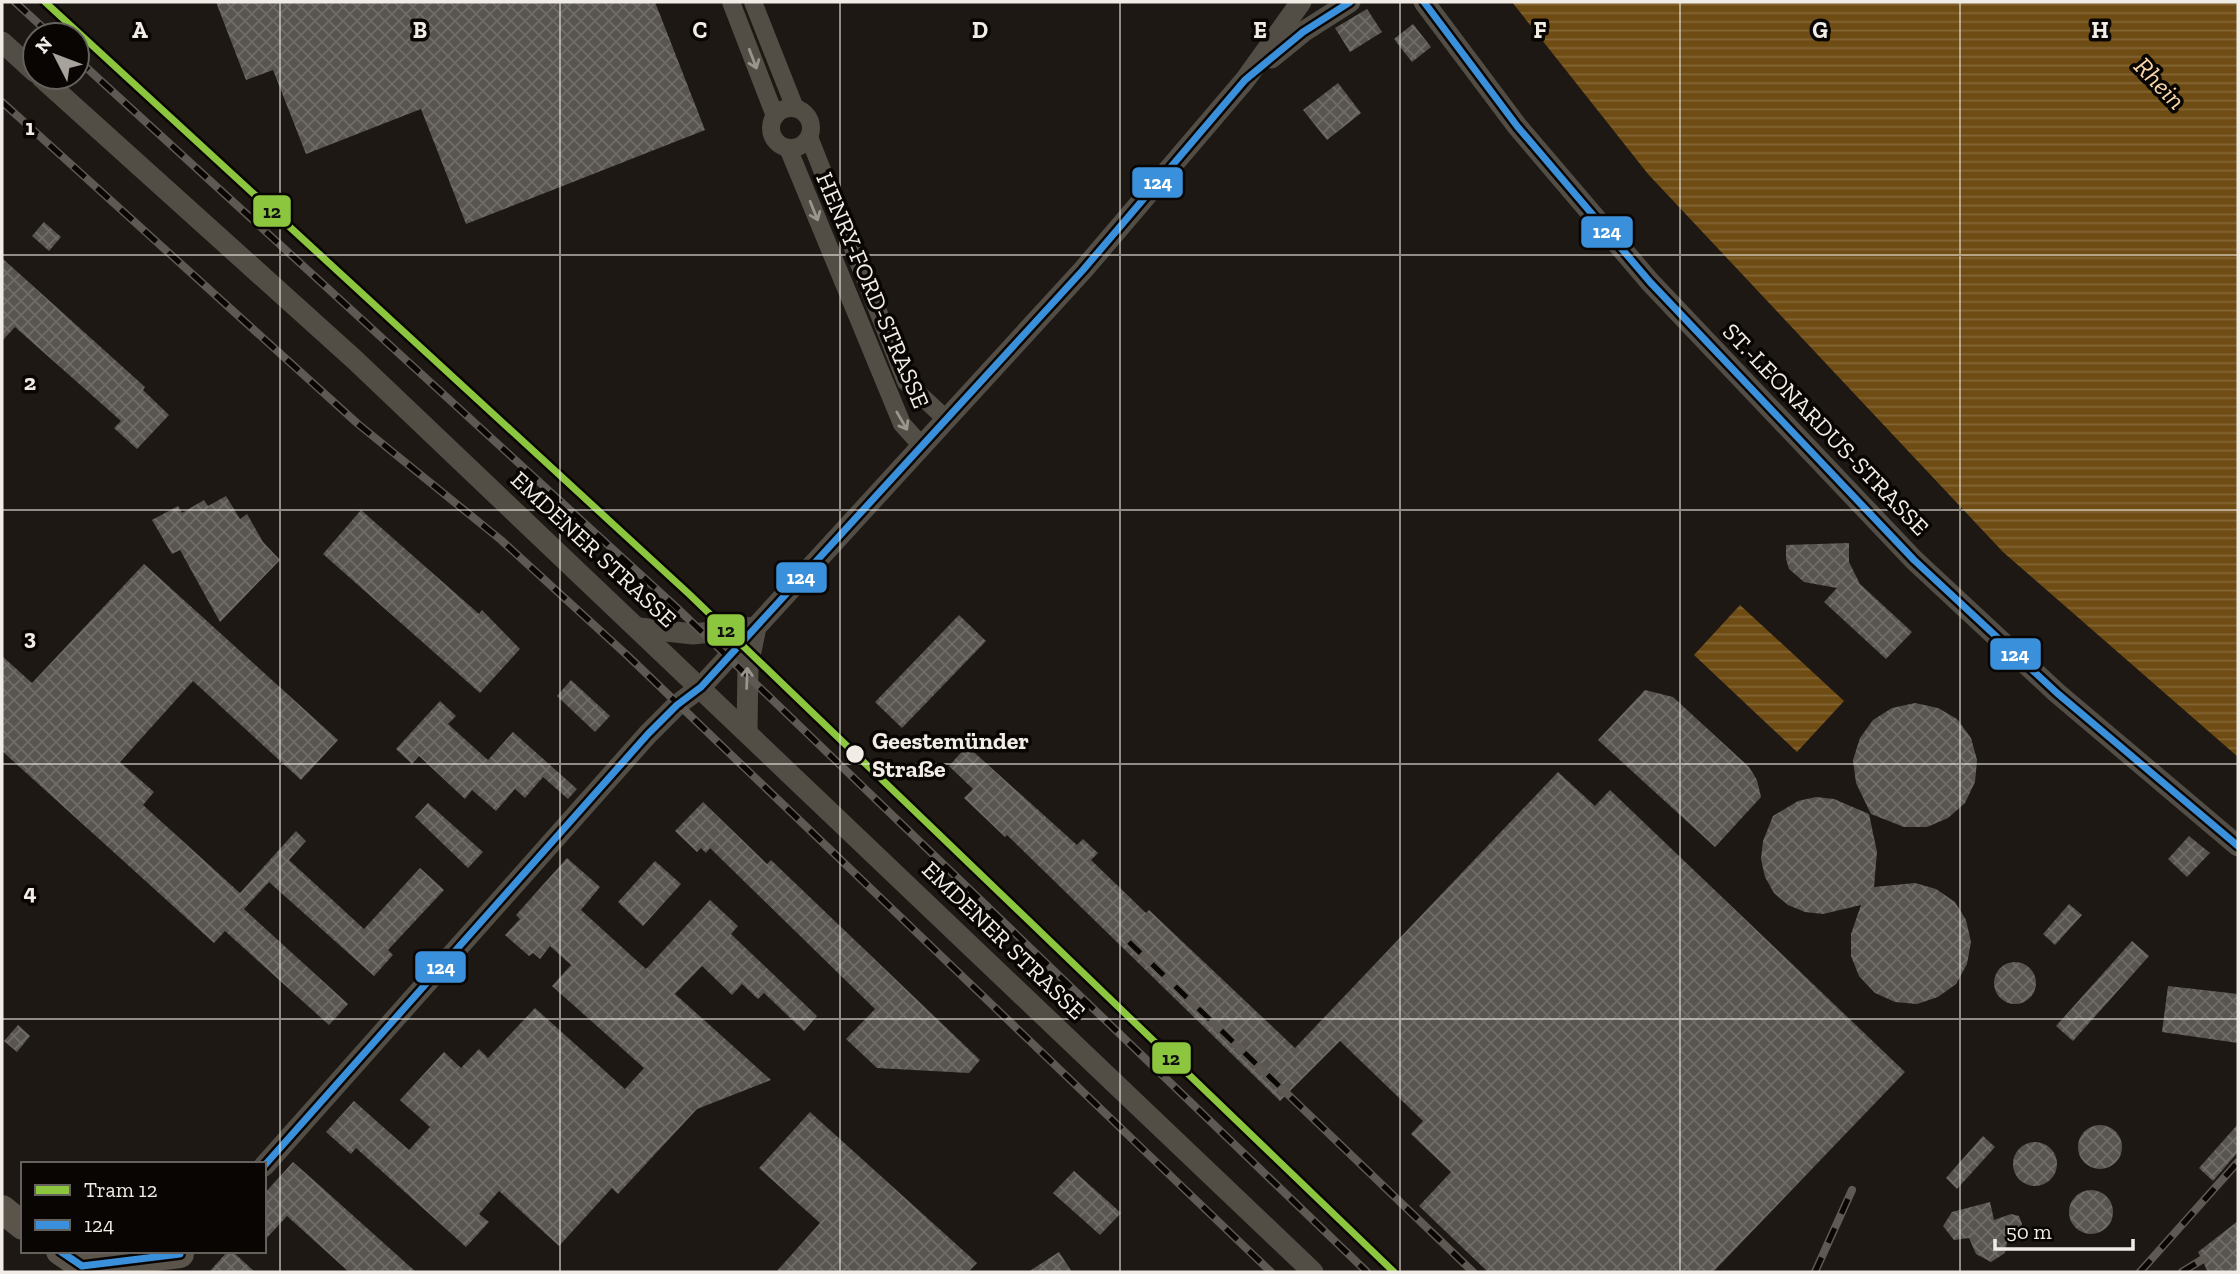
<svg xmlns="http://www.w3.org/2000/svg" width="2240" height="1274" font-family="'Zilla Slab',serif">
	<defs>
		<pattern id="water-rules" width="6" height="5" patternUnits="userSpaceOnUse" patternTransform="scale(1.75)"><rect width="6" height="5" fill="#6f4c13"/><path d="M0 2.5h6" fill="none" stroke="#846635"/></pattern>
		<pattern id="building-cross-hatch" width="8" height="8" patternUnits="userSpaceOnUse" patternTransform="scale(1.75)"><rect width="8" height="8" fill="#585450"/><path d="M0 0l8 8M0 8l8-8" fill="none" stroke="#706d69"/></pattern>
	</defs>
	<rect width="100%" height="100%" fill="#1d1813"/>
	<g fill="url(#water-rules)">
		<polygon points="1512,2 2238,2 2238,757 2003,552 1648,174"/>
		<polygon points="1740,605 1844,701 1797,752 1694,655"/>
	</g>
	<g fill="url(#building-cross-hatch)">
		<polygon points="216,2 655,2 705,130 466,224 421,109 306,154 273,70 246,80"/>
		<polygon points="1367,9 1382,32 1350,52 1335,28"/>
		<polygon points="1413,24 1431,47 1412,62 1394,39"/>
		<polygon points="1338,83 1361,113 1327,140 1303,110"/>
		<polygon points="44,222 61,237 49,251 32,236"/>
		<polygon points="2,258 145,387 143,390 169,415 137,449 114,428 121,421 15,327 2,341"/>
		<polygon points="226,496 240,519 247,514 263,542 280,560 220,622 180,550 172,554 152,520 178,506 182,513 204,500 208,506"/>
		<polygon points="361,510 479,614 482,610 520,649 480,693 323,554"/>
		<polygon points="1849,543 1849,562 1860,584 1912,632 1886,659 1824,602 1837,588 1804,582 1789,569 1786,559 1786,545"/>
		<polygon points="144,564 338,740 301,780 193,681 120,762 154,792 143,805 240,893 296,831 306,841 289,860 364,929 420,868 444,890 388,950 393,955 374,976 269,882 244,909 348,1004 329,1025 225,931 214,943 2,751 2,656 32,683"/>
		<polygon points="959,615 986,641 902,728 875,702"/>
		<polygon points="571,680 610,716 595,732 557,696"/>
		<polygon points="1645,690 1673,697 1749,767 1757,780 1761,797 1715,847 1598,740"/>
		<polygon points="440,701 456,716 448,724 488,760 513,732 577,789 568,799 543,777 525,798 515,789 496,811 472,790 465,799 419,756 412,764 396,749"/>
		<polygon points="1915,703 1938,708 1957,719 1971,738 1977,760 1975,782 1965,803 1948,818 1927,827 1904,827 1871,814 1856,783 1853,760 1860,738 1873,720 1892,708"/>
		<polygon points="967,746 1077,845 1083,839 1098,853 1091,860 1146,913 1149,910 1295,1048 1558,772 1595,806 1610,790 1905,1072 1713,1272 1488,1272 1419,1206 1451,1172 1411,1134 1423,1121 1340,1041 1280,1101 1007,835 1005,837 964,798 973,789 949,766"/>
		<polygon points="1816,797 1834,799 1869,814 1877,852 1874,887 1915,883 1936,889 1955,902 1966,920 1971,942 1967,964 1956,984 1938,997 1917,1004 1895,1002 1875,993 1859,976 1851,956 1851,934 1861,905 1823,914 1805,912 1788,905 1774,893 1765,877 1761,859 1763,841 1773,816 1798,801"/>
		<polygon points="703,802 767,864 771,860 980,1060 969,1073 877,1068 846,1039 875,1009 710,848 706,853 701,848 697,852 675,831"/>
		<polygon points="428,803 483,852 468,868 415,817"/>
		<polygon points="2189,836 2210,853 2187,877 2168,859"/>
		<polygon points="567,858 600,887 581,910 646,969 710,900 738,926 731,934 817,1016 804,1031 764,993 758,999 742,984 732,995 702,966 675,994 771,1080 697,1109 618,1194 612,1188 559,1246 499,1191 479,1214 489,1222 466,1247 356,1148 351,1154 326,1132 354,1101 409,1150 430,1127 400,1100 444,1052 461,1068 479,1049 488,1058 535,1008 625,1089 644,1068 552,986 571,965 550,946 540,959 533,953 529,956 505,935 520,919 516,915"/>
		<polygon points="655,861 681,884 643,926 618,902"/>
		<polygon points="2069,904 2082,915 2055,945 2043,934"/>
		<polygon points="2132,941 2149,956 2073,1041 2056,1026"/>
		<circle cx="2015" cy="983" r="21"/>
		<polygon points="2168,986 2238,994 2238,1043 2162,1032"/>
		<polygon points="18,1025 30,1036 17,1052 4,1041"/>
		<polygon points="810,1112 977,1263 968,1272 776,1272 820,1223 759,1168"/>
		<polygon points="2238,1124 2238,1152 2213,1181 2199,1168"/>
		<circle cx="2100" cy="1147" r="22"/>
		<polygon points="1983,1136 1995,1147 1957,1189 1946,1178"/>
		<circle cx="2035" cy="1164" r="22"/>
		<polygon points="293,1162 319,1185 416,1272 349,1272 287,1216 264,1241 264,1194"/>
		<polygon points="1074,1171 1121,1213 1100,1235 1053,1193"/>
		<circle cx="2091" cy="1212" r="22"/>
		<polygon points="1990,1202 1994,1220 2011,1214 2019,1216 2022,1224 2019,1231 2008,1237 2005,1253 1991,1262 1976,1254 1969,1238 1954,1240 1943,1226 1952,1212"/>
		<polygon points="2238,1221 2238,1272 2208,1272 2198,1252"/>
		<polygon points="228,1251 232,1251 255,1272 209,1272"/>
		<polygon points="1059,1252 1072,1272 1028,1272"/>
	</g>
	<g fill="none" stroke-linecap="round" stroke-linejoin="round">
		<g stroke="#524d45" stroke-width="18">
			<polyline points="731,2 775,116"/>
			<polyline points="753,2 795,108"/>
			<circle cx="791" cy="128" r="20"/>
			<polyline points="809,137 906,382 945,418"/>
			<polyline points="788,148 902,424 921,445"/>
		</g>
		<g stroke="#524d45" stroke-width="21">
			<polyline points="1424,2 1517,126 1650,282 1914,560 2057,693 2238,846"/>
			<polyline points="2,42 35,72"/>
			<polyline points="1271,58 1303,32 1350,2"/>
			<polyline points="41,77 355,360 1313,1272"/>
			<polyline points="639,628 693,634 756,627 748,666 747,730"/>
			<polyline points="264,1166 648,734 677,705 701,687 1083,270 1245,80 1301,2"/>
		</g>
		<g stroke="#5b544a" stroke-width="28">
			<polyline points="2,1209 23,1226"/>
			<polyline points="60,1251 90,1272"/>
			<polyline points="82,1266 180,1254"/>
		</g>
		<g stroke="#5e5953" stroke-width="8">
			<g id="rail">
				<polyline points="15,2 51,35"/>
				<polyline points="77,59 676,607 1367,1272"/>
				<polyline points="2,102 358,424 501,540 629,657 1271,1272"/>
				<polyline points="1129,942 1473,1272"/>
				<polyline points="1815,1272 1852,1190"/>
				<polyline points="2140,1272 2238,1162"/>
				<polyline points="2182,1272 2203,1259"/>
			</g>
		</g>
		<use href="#rail" stroke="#080503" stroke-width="5" stroke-dasharray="16" stroke-linecap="butt"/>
		<g stroke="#080503" stroke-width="12">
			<g id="bus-1">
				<polyline points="1424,2 1517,126 1650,282 1914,560 2057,693 2238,846"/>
				<polyline points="264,1166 648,734 677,705 701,687 1083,270 1245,80 1303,32 1350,2"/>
				<polyline points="60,1251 82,1266 180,1254"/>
			</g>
		</g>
		<use href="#bus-1" stroke="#3a90db" stroke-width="7"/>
		<g stroke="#080503" stroke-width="12">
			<polyline id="tram-1" points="45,2 689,594 1394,1272"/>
		</g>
		<use href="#tram-1" stroke="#8cc63f" stroke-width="7"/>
	</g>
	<defs><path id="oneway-shaft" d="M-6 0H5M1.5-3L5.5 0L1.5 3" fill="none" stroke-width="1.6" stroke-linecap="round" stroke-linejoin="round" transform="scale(1.75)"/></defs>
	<g stroke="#9a958d">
		<use href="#oneway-shaft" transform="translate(753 59) rotate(69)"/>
		<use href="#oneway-shaft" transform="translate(814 211) rotate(68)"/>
		<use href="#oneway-shaft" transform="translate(902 421) rotate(60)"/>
		<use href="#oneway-shaft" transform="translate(747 678) rotate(-88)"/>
	</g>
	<path fill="none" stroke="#f1ece5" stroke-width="2" stroke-opacity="0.55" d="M280,2V1272M560,2V1272M840,2V1272M1120,2V1272M1400,2V1272M1680,2V1272M1960,2V1272M2,255H2238M2,510H2238M2,764H2238M2,1019H2238"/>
	<circle fill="#f1ece5" stroke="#080503" stroke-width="2.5" cx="855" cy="754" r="10"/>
	<g text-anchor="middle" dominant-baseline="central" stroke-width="7" stroke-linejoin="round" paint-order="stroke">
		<g font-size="24" fill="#f1ece5" stroke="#080503">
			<text transform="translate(873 290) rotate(67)">HENRY-FORD-STRASSE</text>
			<text transform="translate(1826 429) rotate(46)">ST.-LEONARDUS-STRASSE</text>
			<text transform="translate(594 549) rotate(43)">EMDENER STRASSE</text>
			<text transform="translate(1004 940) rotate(44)">EMDENER STRASSE</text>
		</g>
		<g font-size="24" font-weight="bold" fill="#f1ece5" stroke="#080503" text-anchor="start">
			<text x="872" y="740">Geestemünder<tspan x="872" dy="28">Straße</tspan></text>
		</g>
		<g font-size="26" font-style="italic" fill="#fad7a9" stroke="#080503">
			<text transform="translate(2160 83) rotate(46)">Rhein</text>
		</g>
	</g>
	<g font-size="23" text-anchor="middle" font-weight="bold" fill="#f1ece5" stroke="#080503" stroke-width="7" stroke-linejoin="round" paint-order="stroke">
		<text x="140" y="38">A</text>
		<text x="420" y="38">B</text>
		<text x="700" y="38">C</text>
		<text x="980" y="38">D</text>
		<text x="1260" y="38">E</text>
		<text x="1540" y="38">F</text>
		<text x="1820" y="38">G</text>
		<text x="2100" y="38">H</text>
		<text x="30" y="135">1</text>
		<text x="30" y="390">2</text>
		<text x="30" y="645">3</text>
		<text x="30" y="900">4</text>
	</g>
	<g stroke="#080503" stroke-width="2.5">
		<rect x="1131" y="166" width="53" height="33" rx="7" fill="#3a90db"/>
		<rect x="252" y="194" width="40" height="34" rx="7" fill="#8cc63f"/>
		<rect x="1580" y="215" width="54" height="34" rx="7" fill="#3a90db"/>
		<rect x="775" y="561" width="53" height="33" rx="7" fill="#3a90db"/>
		<rect x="706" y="613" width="40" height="34" rx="7" fill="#8cc63f"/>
		<rect x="1989" y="637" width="53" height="34" rx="7" fill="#3a90db"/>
		<rect x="414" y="950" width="53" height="34" rx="7" fill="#3a90db"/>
		<rect x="1151" y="1041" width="41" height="34" rx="7" fill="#8cc63f"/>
	</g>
	<g font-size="19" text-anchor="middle" font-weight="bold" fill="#fff">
		<text x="1158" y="189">124</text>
		<text x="1607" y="238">124</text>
		<text x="801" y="584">124</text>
		<text x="2015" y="661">124</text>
		<text x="441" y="974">124</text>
	</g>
	<g font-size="19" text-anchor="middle" font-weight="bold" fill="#111">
		<text x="272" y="218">12</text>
		<text x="726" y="637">12</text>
		<text x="1171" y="1065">12</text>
	</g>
	<rect width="2240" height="1274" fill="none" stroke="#f1ece5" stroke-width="7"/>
	<rect x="21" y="1162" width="245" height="91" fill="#080503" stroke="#65615d" stroke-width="2"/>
	<rect x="35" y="1185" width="35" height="10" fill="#8cc63f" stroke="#65615d" stroke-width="2"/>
	<text x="84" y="1197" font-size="21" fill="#f1ece5">Tram 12</text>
	<rect x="35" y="1220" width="35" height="10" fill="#3a90db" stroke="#65615d" stroke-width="2"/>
	<text x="84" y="1232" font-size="21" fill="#f1ece5">124</text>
	<g transform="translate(56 56) rotate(312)"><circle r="33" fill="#080503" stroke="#65615d" stroke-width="2"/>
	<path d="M0-5L12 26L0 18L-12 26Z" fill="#a7a29c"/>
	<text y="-10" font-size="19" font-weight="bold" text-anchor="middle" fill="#f1ece5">N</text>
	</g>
	<path d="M1995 1239v10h138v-10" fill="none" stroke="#f1ece5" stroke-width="3.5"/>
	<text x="2006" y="1239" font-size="21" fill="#f1ece5" stroke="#080503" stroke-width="5" paint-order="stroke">50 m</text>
</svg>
